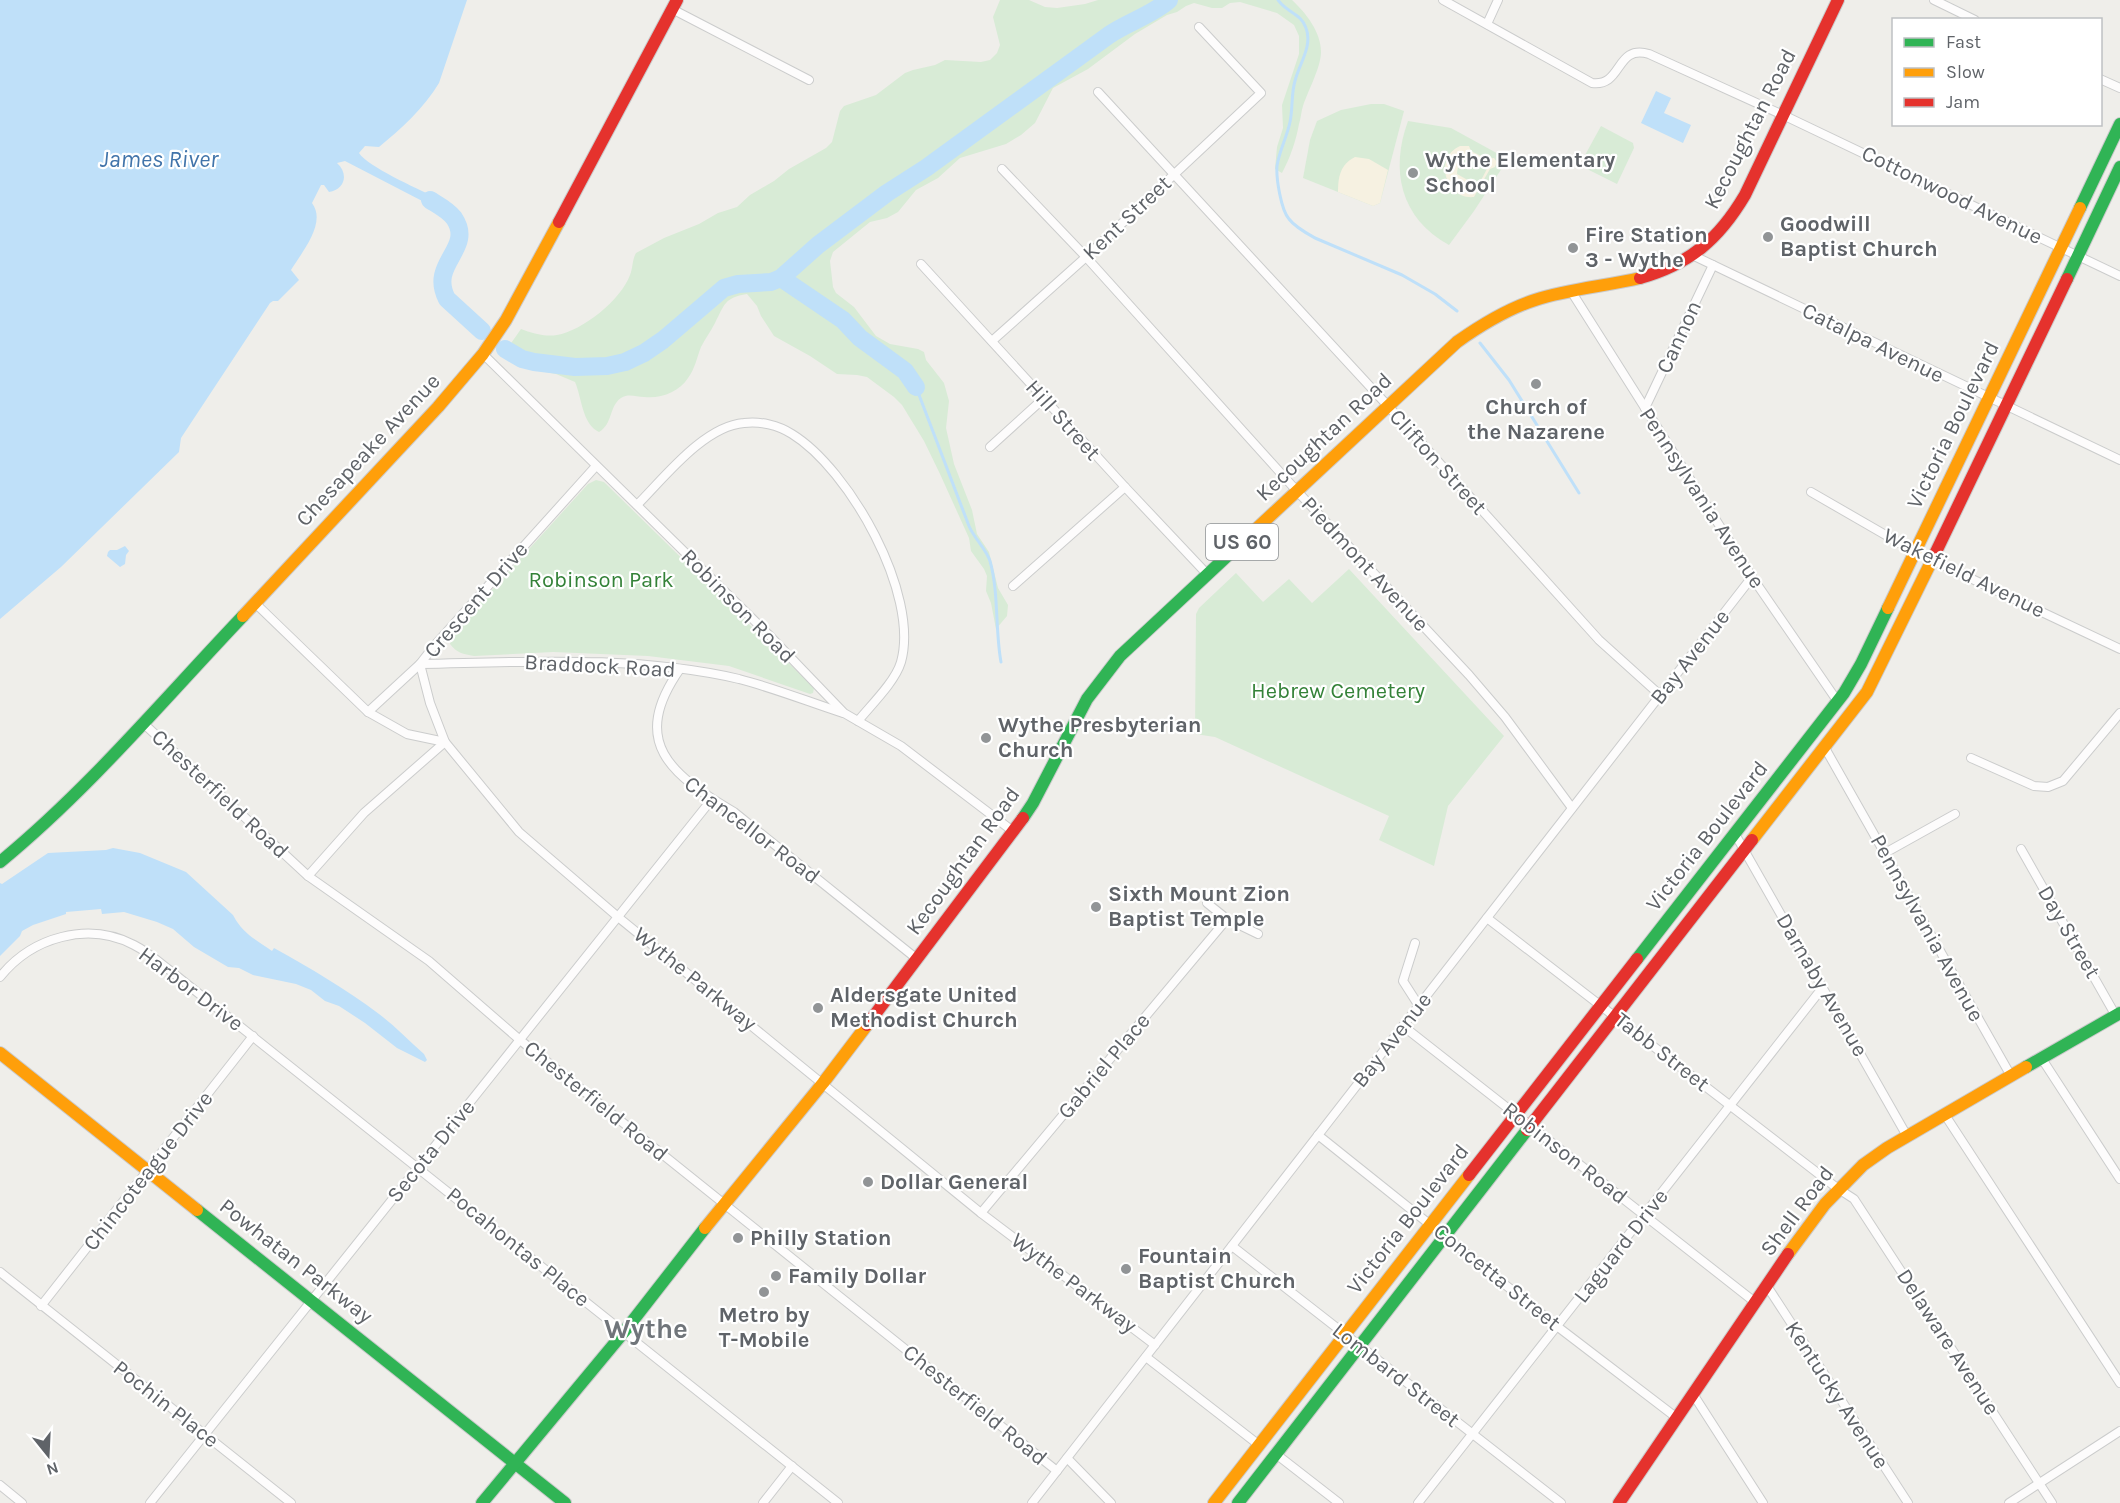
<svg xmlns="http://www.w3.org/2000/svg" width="2120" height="1503" font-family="Karla,sans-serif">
	<rect width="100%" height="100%" fill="#efeeea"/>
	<g fill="#d8ebd6">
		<path d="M1000,0H1029L1045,7L1057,8L1085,4L1098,0H1292C1306,13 1321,32 1321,52C1321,67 1308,91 1303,106C1301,112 1301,118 1299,124C1296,141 1290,158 1282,173L1275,169L1277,147L1283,128L1282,105L1299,54V36L1294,25L1277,13L1240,2L1230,3L1222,8H1212L1194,3L1186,6L1177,12L1167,15L1135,34L1088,69L1053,88L1035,123L1021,135L1006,144L960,158L938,178L916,190L898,212L887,218L870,222L833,252L830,261L833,287L836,293L854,307L876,336L890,344L918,349L924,352L926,360L944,383L949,401L946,428L954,464L972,510L977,534L989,552L998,588L1008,605L1007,616L996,629L991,603L986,591L987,576L984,569L971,551L969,538L940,474L924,441L902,405L894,397L867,377L857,375L837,374L810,356L774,336L761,316L757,306L747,294C724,298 725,304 715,323C711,331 705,339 701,347C697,357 695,369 688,378C679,392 661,399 644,397C636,397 629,393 621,398C609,406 613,424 599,432C582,424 582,398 575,382L556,374L519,367L502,356L521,329C532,333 544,337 557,335C582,331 621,300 630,275C633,268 632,260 636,253L664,238L699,224L718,213L737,207L750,195L774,181L789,169L826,148L832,142L840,111L844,106L876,95L905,73L913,70L935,65L945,60L981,62L990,60L997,53L1000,45L993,17Z"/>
		<polygon points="1371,104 1384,104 1404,111 1380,203 1373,206 1303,178 1310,140 1317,121 1341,110"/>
		<path d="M1408,121L1451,128L1502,156L1504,165L1474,211L1449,245C1400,218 1390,170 1408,121Z"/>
		<polygon points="1601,126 1633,143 1634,148 1617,184 1587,169 1584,157"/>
		<path d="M596,480L604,482L814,688L813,693L810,694L729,666L648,656L553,652L474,656C463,654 457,653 450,644L451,635L588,484Z"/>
		<polygon points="1349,569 1504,736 1448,806 1434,866 1379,840 1389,816 1215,737 1195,734 1196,614 1199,608 1236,573 1263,602 1289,579 1312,603"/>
	</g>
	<g fill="#f6f1e1" fill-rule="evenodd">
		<path d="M1460,146H1469L1471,151L1487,159L1494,158L1497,162L1495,167L1490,169L1474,197C1446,200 1433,158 1460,146ZM1470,153L1486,161L1488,167L1479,184L1473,183L1457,174C1457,166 1463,156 1470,153Z"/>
		<path d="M1355,157L1369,159L1388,170L1380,203L1373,206L1338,192C1338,178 1340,164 1355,157Z"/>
	</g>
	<g fill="#bfe0f9">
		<path d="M0,0H467L439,83C424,108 401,129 379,147L365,146L359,153C368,167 417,188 434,197L428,204L345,161L337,163C349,174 345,189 329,192L324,185H321L312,203C327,223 302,252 291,270L299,280L278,301H273L270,303L181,438L179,452L61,567L0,619Z"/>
		<polygon points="1656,91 1671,98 1664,113 1691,125 1683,143 1641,123"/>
		<polygon points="125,546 129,551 126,555 125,564 120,567 107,556 108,552 110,550 117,550"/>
		<path d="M113,848L140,853L186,872L233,915C243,934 254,938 272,951L274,948C310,968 346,989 379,1014C395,1026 409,1041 424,1054L427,1060L425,1062L397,1048L365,1023L339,1006L325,1001L311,990L296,984L253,975L239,968L228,967L194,947L173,929L157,922L124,912L102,914L101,909L66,912V914L33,925L22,931L20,936L0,956V883L2,884L48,853L106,850Z"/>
	</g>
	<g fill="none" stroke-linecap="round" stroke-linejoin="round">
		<g stroke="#bfe0f9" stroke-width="3">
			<path d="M1278,0C1287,13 1301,13 1306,28C1313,46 1299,64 1295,81C1291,94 1293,108 1290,122C1287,137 1279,151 1277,166C1276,178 1281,210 1289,219C1295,227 1306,233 1315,238L1402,275L1435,294L1457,311"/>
			<polyline points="1480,343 1509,380 1579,493"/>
			<path d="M916,387C934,433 951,480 969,526C974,538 986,549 990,561C999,593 995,630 1001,662"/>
		</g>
		<g stroke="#bfe0f9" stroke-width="18">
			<path d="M430,200C438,205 448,210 454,218C475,249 428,263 447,299L482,331"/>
			<polyline points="781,278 843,320 860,338 905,371 916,387"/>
			<path d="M505,349L522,359L534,362L575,367L607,366L625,362L644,353L663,340L724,288L738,284L771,282L781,278L818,245L887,193L926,168L1109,35C1128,22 1152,15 1169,0"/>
		</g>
		<g stroke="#cbcccc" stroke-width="10">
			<g id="street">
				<path d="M1443,0L1592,83C1623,87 1615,44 1649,54L1783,115L2120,276"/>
				<polyline points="1934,0 1975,20"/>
				<polyline points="672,9 809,80"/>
				<polyline points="1487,24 1498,0"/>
				<polyline points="2100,79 2120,88"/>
				<polyline points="1098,92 1388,406 1599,640 1660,695"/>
				<polyline points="1002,169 1086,257 1296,490 1469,675 1505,717 1572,808"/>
				<polyline points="1692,255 2120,460"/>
				<polyline points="921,264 1125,487 1207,574"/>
				<polyline points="1571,291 1752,577 1838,702"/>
				<polyline points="992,341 1086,257 1261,93 1199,27"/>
				<polyline points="483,354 768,634 844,713 901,746 1014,832"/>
				<polyline points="1645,408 1713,265"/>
				<polyline points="990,447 1043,399"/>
				<polyline points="1811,492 1915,552 2120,649"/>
				<path d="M637,505C664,478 704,426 744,423C760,421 778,425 792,434C849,469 920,594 901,662C895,682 871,705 858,721"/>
				<polyline points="1013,586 1125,487"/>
				<polyline points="255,603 368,712 407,734 445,742 519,832 618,917 981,1213 1155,1345"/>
				<path d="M680,669C629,742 670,774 734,812L917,959"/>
				<path d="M368,712L420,664C526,662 634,655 739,679C774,688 809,702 843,713"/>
				<polyline points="143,723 308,876 429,961 520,1040 1057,1471"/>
				<polyline points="1825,748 2011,1076"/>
				<polyline points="1971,758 2034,786 2048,787 2063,781 2120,713"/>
				<polyline points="1735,834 1907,1136"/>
				<polyline points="2021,849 2116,1016"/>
				<polyline points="1885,853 1955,814"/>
				<polyline points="308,876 364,813 445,742 430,703 420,664 434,646 596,466"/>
				<polyline points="1207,903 1227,919 1258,934"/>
				<polyline points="1487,918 1837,1188 1854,1199 2052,1503"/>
				<polyline points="1415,943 1403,981 1419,1006"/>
				<path d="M0,977C32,937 88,921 134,945C146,951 158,961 168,969L838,1503"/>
				<polyline points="1403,1026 1756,1303"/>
				<polyline points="2042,1059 2120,1179"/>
				<polyline points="1945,1115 2120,1383"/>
				<polyline points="1318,1135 1558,1327 1677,1418"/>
				<polyline points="981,1213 1227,919"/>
				<polyline points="1232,1246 1561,1503"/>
				<polyline points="0,1272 291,1503"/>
				<polyline points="1767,1286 1908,1503"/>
				<polyline points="41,1306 253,1036"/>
				<polyline points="1146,1357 1259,1445"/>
				<polyline points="1693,1394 1763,1503"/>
				<polyline points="1276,1454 1339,1503"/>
				<polyline points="1067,1458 1111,1503"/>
				<polyline points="0,1485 22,1503"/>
				<polyline points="150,1503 712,799"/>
				<polyline points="763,1503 792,1466"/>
				<polyline points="1032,1503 1752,577"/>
				<polyline points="1418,1503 1823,987"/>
				<polyline points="2009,1503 2120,1431"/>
			</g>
		</g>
		<g stroke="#cacacb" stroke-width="14">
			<g id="fast">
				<polyline points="2080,208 2120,124"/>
				<polyline points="2067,279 2120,167"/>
				<polyline points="1023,818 1033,803 1087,699 1120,656 1254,531"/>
				<path d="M0,862C89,789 164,699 243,616"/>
				<polyline points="1637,959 1844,693 1861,664 1888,608"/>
				<polyline points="2026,1067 2120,1013"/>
				<polyline points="197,1210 565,1503"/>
				<polyline points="482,1503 624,1332 705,1228"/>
				<polyline points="1238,1503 1527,1130"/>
			</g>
		</g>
		<g stroke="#cacacb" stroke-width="14">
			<g id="slow">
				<path d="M1254,531L1457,342C1481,325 1507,309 1535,300C1569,289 1606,286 1640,278"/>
				<polyline points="1888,608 2080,208"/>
				<polyline points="243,616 438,407 483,354 506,320 559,222"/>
				<polyline points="1752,840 1867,692 1934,556"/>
				<polyline points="0,1053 197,1210"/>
				<polyline points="705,1228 823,1083 867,1025"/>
				<polyline points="1788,1254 1825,1204 1863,1165 1887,1148 2026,1067"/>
				<polyline points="1214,1503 1469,1175"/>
			</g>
		</g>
		<g stroke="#cacacb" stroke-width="14">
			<g id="jam">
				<polyline points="559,222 677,0"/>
				<path d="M1640,278C1690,264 1719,239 1745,195L1838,0"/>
				<polyline points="1934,556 2067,279"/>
				<polyline points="867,1025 1023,818"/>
				<polyline points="1527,1130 1752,840"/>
				<polyline points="1469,1175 1637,959"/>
				<polyline points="1619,1503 1788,1254"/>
			</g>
		</g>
		<use href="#street" stroke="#fdfcfc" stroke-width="8"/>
		<use href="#fast" stroke="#30b455" stroke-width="12"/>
		<use href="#slow" stroke="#ff9f0a" stroke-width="12"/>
		<use href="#jam" stroke="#e5322d" stroke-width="12"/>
	</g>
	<g fill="#919496" stroke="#fff" stroke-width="2">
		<circle cx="1413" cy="173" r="6"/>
		<circle cx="1768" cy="237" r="6"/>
		<circle cx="1573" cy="248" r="6"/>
		<circle cx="1536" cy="384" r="6"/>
		<circle cx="986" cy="738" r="6"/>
		<circle cx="1096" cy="907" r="6"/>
		<circle cx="818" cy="1008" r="6"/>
		<circle cx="868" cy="1182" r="6"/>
		<circle cx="738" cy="1238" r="6"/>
		<circle cx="1126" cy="1269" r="6"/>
		<circle cx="776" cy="1276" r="6"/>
		<circle cx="764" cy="1292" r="6"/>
	</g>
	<g text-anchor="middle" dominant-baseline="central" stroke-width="4.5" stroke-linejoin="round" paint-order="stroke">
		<rect fill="#fff" stroke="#8f9295" stroke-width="1.5" x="1206" y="524" width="72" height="36" rx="4.5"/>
		<g font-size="21" font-weight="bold" fill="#5f6368">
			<text x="1242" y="542">US 60</text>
		</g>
		<g font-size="22" fill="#5f6368" stroke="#fff">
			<text transform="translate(1750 129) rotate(-63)">Kecoughtan Road</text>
			<text transform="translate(1952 195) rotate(26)">Cottonwood Avenue</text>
			<text transform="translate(1127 218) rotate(-43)">Kent Street</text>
			<text transform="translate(1679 337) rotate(-65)">Cannon</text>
			<text transform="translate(1873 343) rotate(26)">Catalpa Avenue</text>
			<text transform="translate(1063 420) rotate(48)">Hill Street</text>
			<text transform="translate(1953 425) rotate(-64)">Victoria Boulevard</text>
			<text transform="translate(1324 437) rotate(-43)">Kecoughtan Road</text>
			<text transform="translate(368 450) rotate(-47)">Chesapeake Avenue</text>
			<text transform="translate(1438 462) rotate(48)">Clifton Street</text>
			<text transform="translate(1702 498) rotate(57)">Pennsylvania Avenue</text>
			<text transform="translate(1365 564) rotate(47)">Piedmont Avenue</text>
			<text transform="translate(1964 573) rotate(26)">Wakefield Avenue</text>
			<text transform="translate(476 600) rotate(-49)">Crescent Drive</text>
			<text transform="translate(738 606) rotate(45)">Robinson Road</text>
			<text transform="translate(1690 657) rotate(-52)">Bay Avenue</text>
			<text transform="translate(600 666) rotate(3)">Braddock Road</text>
			<text transform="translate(220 794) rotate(43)">Chesterfield Road</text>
			<text transform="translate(752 830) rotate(37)">Chancellor Road</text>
			<text transform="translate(1707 836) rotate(-52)">Victoria Boulevard</text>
			<text transform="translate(963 861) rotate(-54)">Kecoughtan Road</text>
			<text transform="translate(1927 928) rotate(61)">Pennsylvania Avenue</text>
			<text transform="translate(2069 932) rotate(60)">Day Street</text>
			<text transform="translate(695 979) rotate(39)">Wythe Parkway</text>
			<text transform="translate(1822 985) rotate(60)">Darnaby Avenue</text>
			<text transform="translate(191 989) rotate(37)">Harbor Drive</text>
			<text transform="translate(1392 1040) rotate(-52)">Bay Avenue</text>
			<text transform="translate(1662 1052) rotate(38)">Tabb Street</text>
			<text transform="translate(1104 1066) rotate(-50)">Gabriel Place</text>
			<text transform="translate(596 1101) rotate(39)">Chesterfield Road</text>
			<text transform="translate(431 1151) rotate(-51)">Secota Drive</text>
			<text transform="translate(1565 1153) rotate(38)">Robinson Road</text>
			<text transform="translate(148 1171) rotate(-52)">Chincoteague Drive</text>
			<text transform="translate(1797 1211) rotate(-53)">Shell Road</text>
			<text transform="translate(1408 1219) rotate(-52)">Victoria Boulevard</text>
			<text transform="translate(1621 1246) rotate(-52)">Laguard Drive</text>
			<text transform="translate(518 1247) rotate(39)">Pocahontas Place</text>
			<text transform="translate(296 1261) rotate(38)">Powhatan Parkway</text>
			<text transform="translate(1497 1277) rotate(39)">Concetta Street</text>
			<text transform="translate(1074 1283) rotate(37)">Wythe Parkway</text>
			<text transform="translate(1948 1342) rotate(57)">Delaware Avenue</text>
			<text transform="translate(1396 1375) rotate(38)">Lombard Street</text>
			<text transform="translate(1837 1395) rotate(57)">Kentucky Avenue</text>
			<text transform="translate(166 1404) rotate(38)">Pochin Place</text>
			<text transform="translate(975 1405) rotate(39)">Chesterfield Road</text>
		</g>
		<g font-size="22" font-weight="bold" fill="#5f6368" stroke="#fff" text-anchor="start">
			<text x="1425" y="160">Wythe Elementary<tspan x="1425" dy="25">School</tspan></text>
			<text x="1780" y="224">Goodwill<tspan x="1780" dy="25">Baptist Church</tspan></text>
			<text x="1585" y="235">Fire Station<tspan x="1585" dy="25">3 - Wythe</tspan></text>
			<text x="1536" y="407" text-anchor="middle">Church of<tspan x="1536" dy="25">the Nazarene</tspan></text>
			<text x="998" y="725">Wythe Presbyterian<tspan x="998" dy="25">Church</tspan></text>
			<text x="1108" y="894">Sixth Mount Zion<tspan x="1108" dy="25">Baptist Temple</tspan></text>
			<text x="830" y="995">Aldersgate United<tspan x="830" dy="25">Methodist Church</tspan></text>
			<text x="880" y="1182">Dollar General</text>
			<text x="750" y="1238">Philly Station</text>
			<text x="1138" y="1256">Fountain<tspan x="1138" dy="25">Baptist Church</tspan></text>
			<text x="788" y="1276">Family Dollar</text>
			<text x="764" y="1315" text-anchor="middle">Metro by<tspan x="764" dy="25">T-Mobile</tspan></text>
		</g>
		<g font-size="22" fill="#348238" stroke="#fff">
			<text x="601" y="580">Robinson Park</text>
			<text x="1338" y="691">Hebrew Cemetery</text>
		</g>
		<g font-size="24" font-style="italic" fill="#4174aa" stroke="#fff">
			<text x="159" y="159">James River</text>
		</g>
		<g font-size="28" font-weight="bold" fill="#70757a" stroke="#fff">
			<text x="646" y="1328">Wythe</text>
		</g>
	</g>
	<rect x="1892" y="18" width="210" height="108" fill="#ffffff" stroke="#bfc1c3" stroke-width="1.5"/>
	<rect x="1904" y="38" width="30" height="9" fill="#30b455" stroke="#bfc1c3" stroke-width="1.5"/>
	<text x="1946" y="48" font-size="18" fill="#5f6368">Fast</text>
	<rect x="1904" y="68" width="30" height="9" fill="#ff9f0a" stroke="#bfc1c3" stroke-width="1.5"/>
	<text x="1946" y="78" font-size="18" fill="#5f6368">Slow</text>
	<rect x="1904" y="98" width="30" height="9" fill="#e5322d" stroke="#bfc1c3" stroke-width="1.5"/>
	<text x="1946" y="108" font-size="18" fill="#5f6368">Jam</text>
	<g transform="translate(48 1455) rotate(162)" stroke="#ffffff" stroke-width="4.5" paint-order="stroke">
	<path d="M0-4.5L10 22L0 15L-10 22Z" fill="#5f6368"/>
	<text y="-9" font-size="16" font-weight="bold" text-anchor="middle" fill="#5f6368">N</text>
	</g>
</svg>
